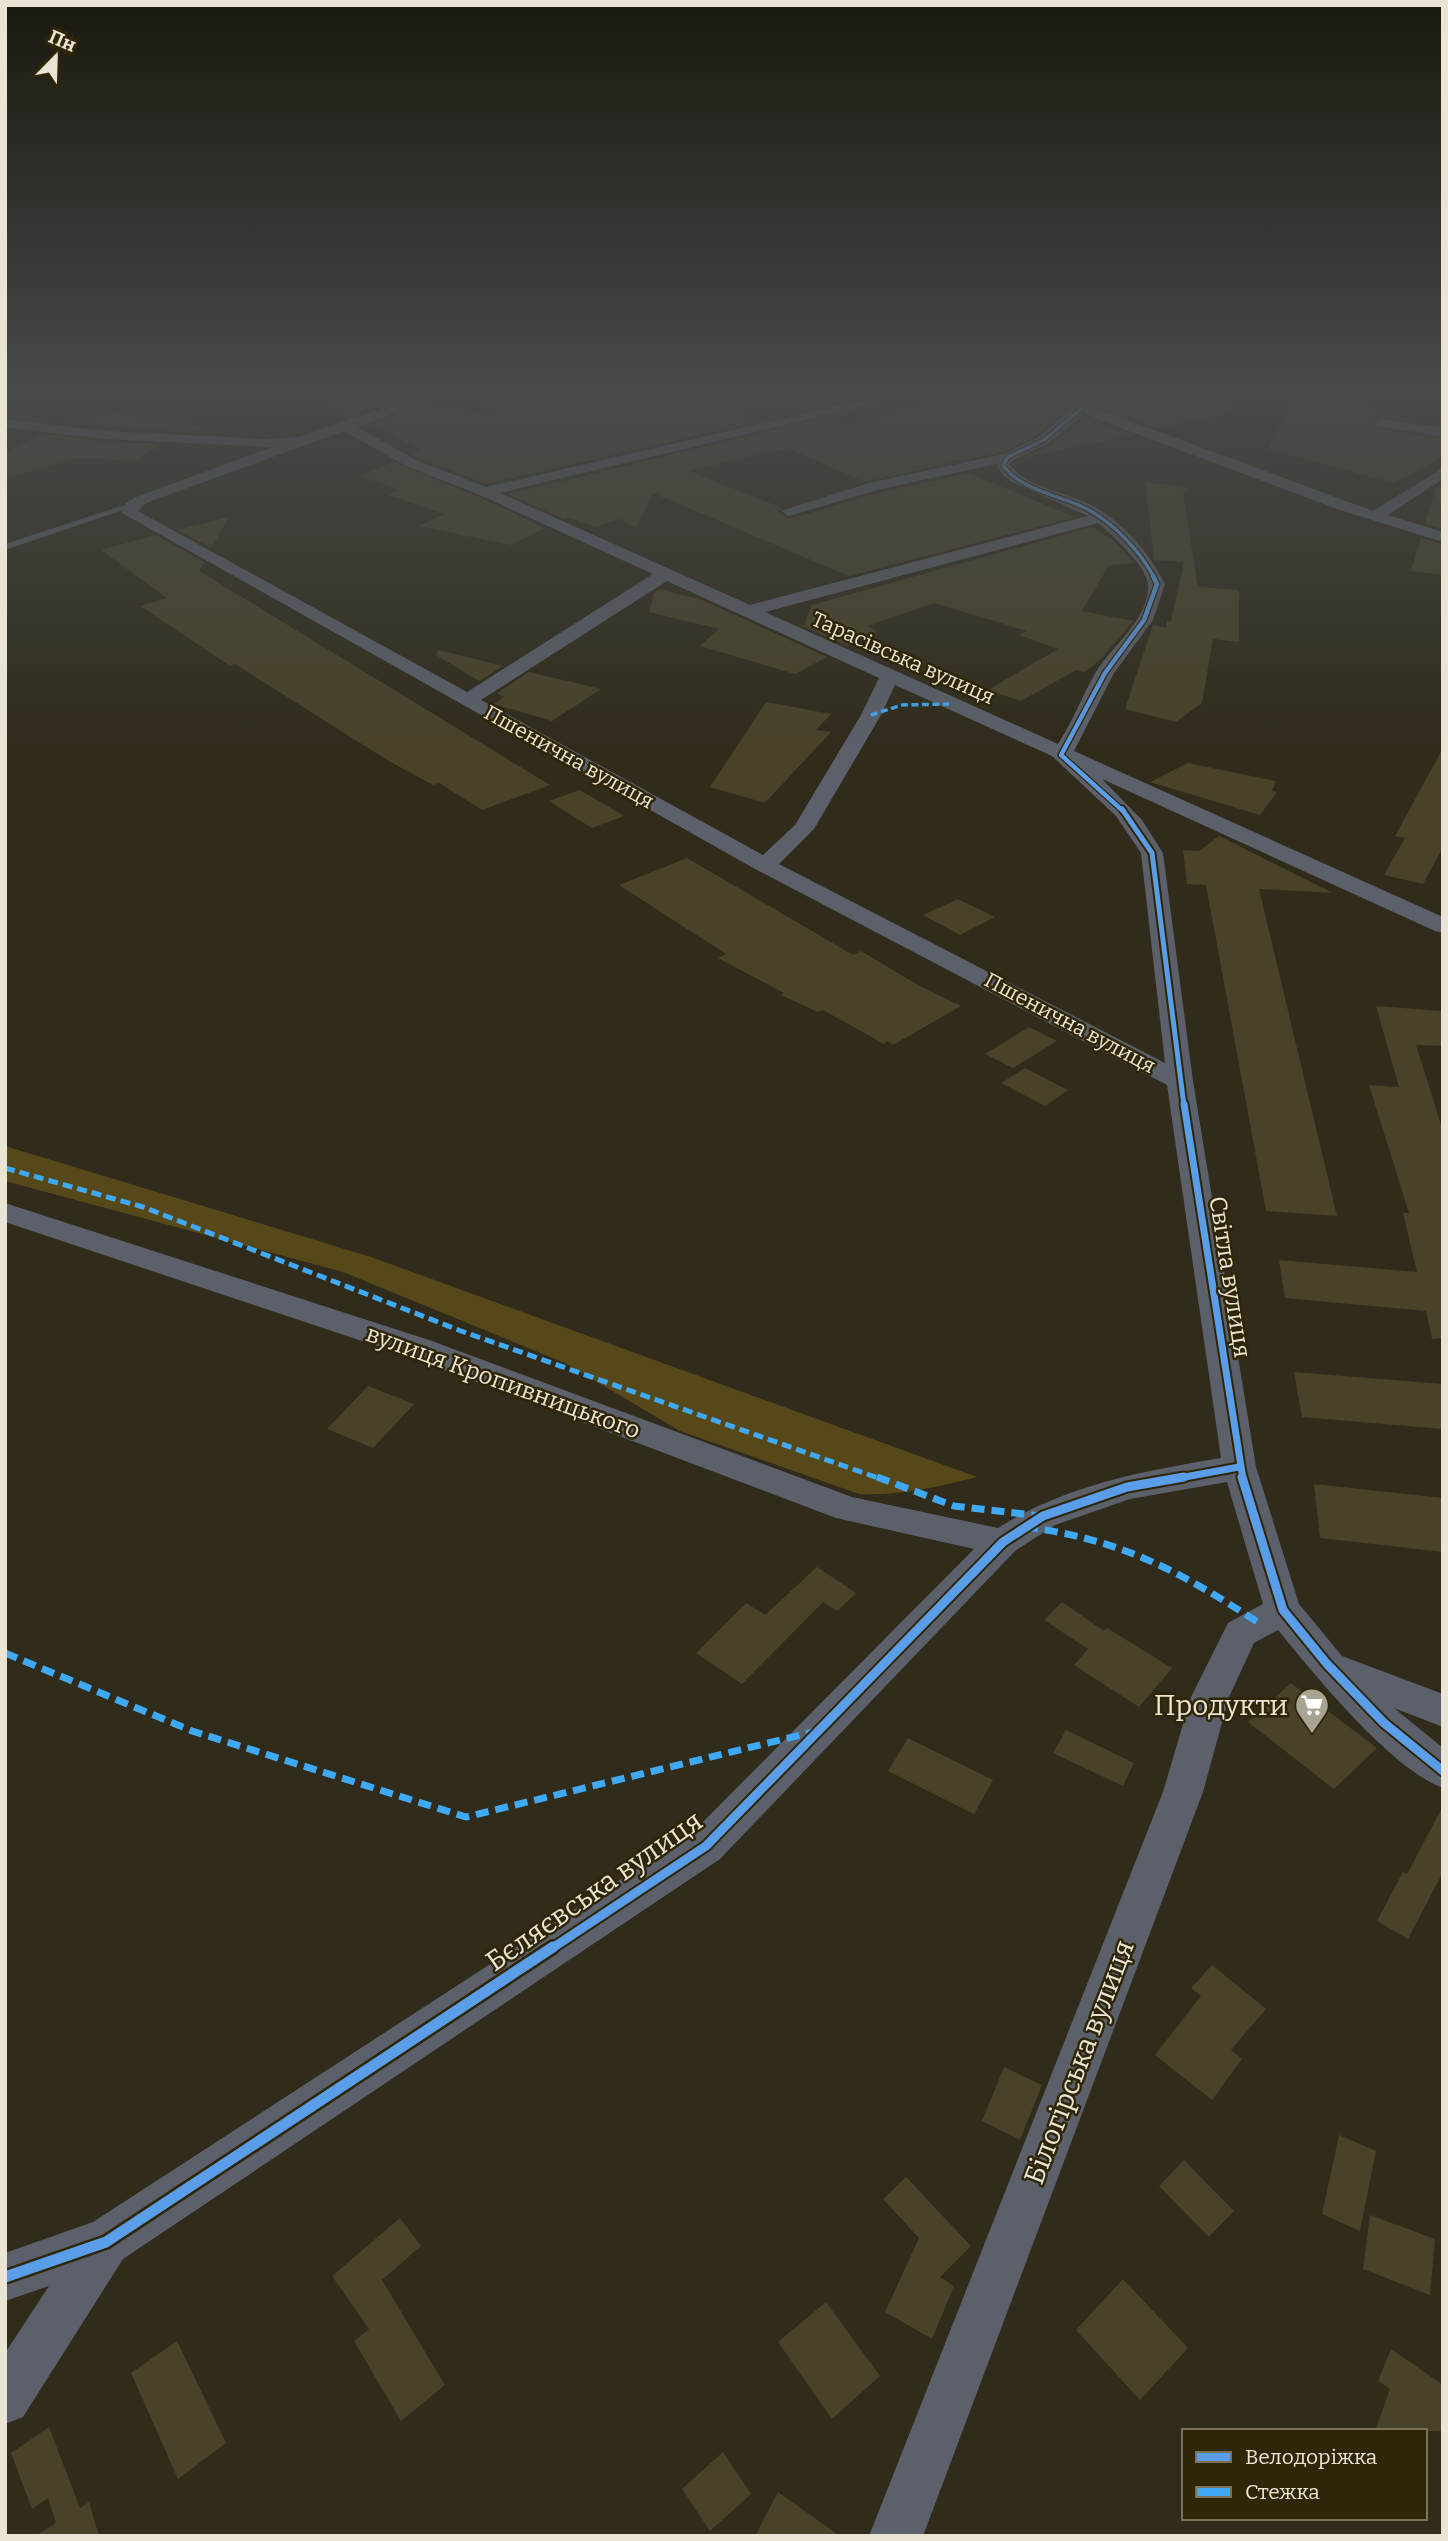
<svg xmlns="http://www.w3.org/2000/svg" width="1448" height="2541" font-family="Bitter,serif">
	<rect width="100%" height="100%" fill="#302b1b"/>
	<polygon fill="#3e3310" points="699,391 885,391 763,416"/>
	<g fill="#57481a">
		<path d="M744,391H858C826,408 776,405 744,391Z"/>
		<path d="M5,1146L371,1257L977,1477C937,1487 900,1496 859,1494L680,1431L565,1363L343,1272L5,1181Z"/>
	</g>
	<g fill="#484229">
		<polygon points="313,391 388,401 353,416 312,395"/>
		<polygon points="452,391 690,391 761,419 804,411 486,484 417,458 412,454 421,450 371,425 389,418 411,404 506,416"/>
		<polygon points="991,391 1028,391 1067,410 1038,435 1003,452 960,461 952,460 951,463 865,482 788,448 689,471 782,508 778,512 790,519 878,493 968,473 1075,517 849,576 653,493 636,528 620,519 595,527 568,517 564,519 508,494 823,418 847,426 900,410"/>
		<polygon points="1057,391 1219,391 1233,412 1158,429"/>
		<polygon points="1298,391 1343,391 1385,417 1372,422 1377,429 1443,439 1443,457 1393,483 1268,449"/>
		<polygon points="110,411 153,419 161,417 206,428 192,433 64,423 80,416 90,418"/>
		<polygon points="1085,417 1131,435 1022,458 1051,445"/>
		<polygon points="42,434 105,442 162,444 135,461 79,458 5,478 5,452"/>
		<polygon points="394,462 479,497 545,528 511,545 419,526 444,514 388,495 401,490 360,476"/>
		<polygon points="1145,482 1191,488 1183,494 1198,587 1239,590 1239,642 1213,639 1202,703 1176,722 1125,709 1153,625 1166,628 1167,621 1171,621 1184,562 1154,560"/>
		<polygon points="1436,487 1443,488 1443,529 1425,524"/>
		<polygon points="229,517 211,548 178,530"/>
		<polygon points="1092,527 1113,540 1134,563 1109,565 1082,611 1133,621 1103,657 1085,672 1076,670 1021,701 988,690 1058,649 1019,635 1027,631 934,603 867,626 877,631 847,646 796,623 804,625 812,605"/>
		<polygon points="156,535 204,562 199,571 550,785 482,810 439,783 433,785 387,760 235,664 230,666 140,606 167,598 101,550"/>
		<polygon points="1421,538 1443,544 1443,575 1411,571"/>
		<polygon points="659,589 702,600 827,657 795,674 700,646 719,629 649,612 654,593"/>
		<polygon points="438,650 503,666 479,681 436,655"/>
		<polygon points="529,672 601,689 552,721 494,704 504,697 497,693"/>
		<polygon points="766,702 831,714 816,730 831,732 765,803 710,787"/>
		<polygon points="1443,748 1443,847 1423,884 1384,875 1405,838 1395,836"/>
		<polygon points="1188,763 1276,781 1272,791 1277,792 1260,815 1150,782"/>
		<polygon points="580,790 624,816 592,828 549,801"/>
		<polygon points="1219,836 1333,893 1259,889 1337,1216 1266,1211 1206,885 1187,884 1183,850 1199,851"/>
		<polygon points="687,858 853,955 861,951 918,985 961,1006 893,1045 887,1041 884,1044 823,1010 818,1012 781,995 784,993 718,958 726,954 619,885"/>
		<polygon points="958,899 995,917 960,935 923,915"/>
		<polygon points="1376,1006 1443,1011 1443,1046 1416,1045 1443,1131 1443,1338 1432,1339 1426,1311 1285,1298 1279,1260 1417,1272 1403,1213 1409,1213 1369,1085 1399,1087"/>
		<polygon points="1029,1027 1057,1041 1013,1068 985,1054"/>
		<polygon points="1025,1068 1068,1090 1045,1106 1001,1083"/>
		<polygon points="1294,1372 1443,1384 1443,1429 1302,1417"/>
		<polygon points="368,1386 414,1404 373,1448 327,1429"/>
		<polygon points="1314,1484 1443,1498 1443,1552 1320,1538"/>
		<polygon points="817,1567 856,1593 837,1611 823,1602 742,1684 696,1653 746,1603 765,1615"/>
		<polygon points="1062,1602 1104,1631 1107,1628 1172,1668 1139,1707 1074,1665 1088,1649 1044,1620"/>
		<polygon points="1291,1683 1377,1748 1334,1789 1248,1722"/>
		<polygon points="1066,1730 1134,1763 1123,1786 1053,1753"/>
		<polygon points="908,1738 993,1780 974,1814 888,1771"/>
		<polygon points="1443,1806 1443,1872 1408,1939 1377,1921 1403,1872 1407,1874"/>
		<polygon points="1212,1965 1266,2009 1231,2050 1242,2059 1212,2100 1155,2055 1201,1996 1191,1988"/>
		<polygon points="1004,2067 1042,2085 1020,2140 982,2121"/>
		<polygon points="1339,2135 1376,2151 1360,2231 1322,2214"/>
		<polygon points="1184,2160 1234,2211 1209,2237 1159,2186"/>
		<polygon points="906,2177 971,2246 940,2277 954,2286 932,2339 885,2312 919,2238 883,2199"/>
		<polygon points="1370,2215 1435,2239 1430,2295 1363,2269"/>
		<polygon points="400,2218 421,2246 382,2280 445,2385 401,2421 354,2341 369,2329 332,2276"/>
		<polygon points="1123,2279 1188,2348 1140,2400 1076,2330"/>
		<polygon points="826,2302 880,2376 832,2419 778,2342"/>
		<polygon points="177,2341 226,2443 178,2479 131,2373"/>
		<polygon points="1391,2349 1443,2385 1443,2431 1375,2431 1390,2389 1378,2381"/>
		<polygon points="49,2427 80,2508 89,2502 99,2536 35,2536 56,2523 48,2498 32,2509 11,2453"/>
		<polygon points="723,2452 751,2494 710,2531 682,2489"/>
		<polygon points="778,2492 840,2536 755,2536"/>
	</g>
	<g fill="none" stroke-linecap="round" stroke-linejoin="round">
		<polygon fill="#5b606a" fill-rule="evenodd" points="128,504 135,506 5,550 5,544"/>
		<g fill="#5b606a" fill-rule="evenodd">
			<path d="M409,391H425L388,416L357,427L416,460L486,487L901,391H926L500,493L750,605L1088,516L1012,482L1003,475L996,464L877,490L789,516L781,511L869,483L1004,454L1039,437L1072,409L1030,391H1049L1373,511L1443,468V479L1388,515L1443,532V542L1340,510L1084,414L1049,443L1013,460L1010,465C1027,487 1064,492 1087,503C1121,519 1149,552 1165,584L1153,620L1114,673L1074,751L1443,917V933L1435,931L1102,779L1142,820L1163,853L1193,1081L1256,1467L1299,1604L1342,1656L1443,1694V1727L1394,1708L1443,1748V1788C1391,1769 1314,1674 1278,1630L1254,1643L1229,1697L1203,1792L923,2536H869L1163,1792L1191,1697L1228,1623L1263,1604L1227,1482L1130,1499L1055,1525L1015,1551L720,1859L123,2259L23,2417L5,2424V2353L49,2286L5,2301V2253L93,2222L692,1833L974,1549L836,1518L410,1357L5,1222V1203L432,1341L852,1497L998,1528C1066,1485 1143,1471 1221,1458L1167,1085L757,870L122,513L126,503L136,497L272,447L105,439L5,427V419L105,431L264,439L299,437L378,410ZM344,431L406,466L480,495L653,574L467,692L138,511L146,503ZM1098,523C1112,535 1147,566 1148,585C1150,618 1111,647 1096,672C1082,696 1073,721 1058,744L765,612ZM667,581L879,678L861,715L795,825L763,855L481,700ZM895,685L1052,756L1116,816L1141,853L1165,1063L779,864L814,829L881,715Z"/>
			<polygon points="1382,419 1443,428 1443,436 1377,426 1375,423"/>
		</g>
		<polyline stroke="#3fa9f5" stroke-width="2.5" stroke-dasharray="5 2.5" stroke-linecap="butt" points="979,391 1047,396"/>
		<polyline stroke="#3fa9f5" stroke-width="3.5" stroke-dasharray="7 3.5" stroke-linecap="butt" points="871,715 902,705 949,704"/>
		<polyline stroke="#3fa9f5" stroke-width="5" stroke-dasharray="10 5" stroke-linecap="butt" points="5,1168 143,1207 461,1331 881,1479"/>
		<g stroke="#3fa9f5" stroke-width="7" stroke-dasharray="13 7" stroke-linecap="butt">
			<polyline points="877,1477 954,1506 1041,1516"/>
			<path d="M1025,1527C1121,1539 1179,1571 1259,1623"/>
			<polyline points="5,1653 192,1731 466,1817 813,1732"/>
		</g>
		<g stroke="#2f2507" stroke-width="6">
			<path id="cycleway-far5" d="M1081,409L1044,440L1008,457L1003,465C1020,490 1059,495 1085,508C1113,522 1139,550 1154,577"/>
		</g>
		<g stroke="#2f2507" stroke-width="7">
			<polyline id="cycleway-far4" points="1123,811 1061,755 1105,673 1144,620 1157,584 1153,576"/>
		</g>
		<g stroke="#2f2507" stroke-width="9">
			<polyline id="cycleway-far3" points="1122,809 1152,853 1184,1106"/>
		</g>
		<g stroke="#2f2507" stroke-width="11">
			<g id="cycleway-far2">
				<polyline points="1184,1104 1243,1479"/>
				<polyline points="1174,1479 1239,1467"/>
			</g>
		</g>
		<g stroke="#2f2507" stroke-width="13">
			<g id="cycleway-far1">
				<polyline points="1242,1477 1283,1610 1327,1664 1384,1723 1443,1771"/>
				<polyline points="551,1949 706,1846 1003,1542 1043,1516 1127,1487 1184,1477"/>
			</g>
		</g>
		<g stroke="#2f2507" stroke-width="16">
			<polyline id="cycleway" points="5,2277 106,2242 553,1947"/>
		</g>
		<use href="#cycleway-far5" stroke="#5a9eea" stroke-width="3.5"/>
		<use href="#cycleway-far4" stroke="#5a9eea" stroke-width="4.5"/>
		<use href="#cycleway-far3" stroke="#5a9eea" stroke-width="5"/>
		<use href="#cycleway-far2" stroke="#5a9eea" stroke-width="7"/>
		<use href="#cycleway-far1" stroke="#5a9eea" stroke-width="9"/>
		<use href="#cycleway" stroke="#5a9eea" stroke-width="11"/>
	</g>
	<linearGradient id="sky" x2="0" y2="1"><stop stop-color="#1a180f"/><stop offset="0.52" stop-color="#484a4a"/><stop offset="1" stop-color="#484a4a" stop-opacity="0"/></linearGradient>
	<rect width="1448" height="747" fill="url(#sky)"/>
	<defs>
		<g id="supermarket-pin" transform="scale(1.75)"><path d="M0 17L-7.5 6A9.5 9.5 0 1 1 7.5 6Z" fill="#a9a393" stroke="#2f2507"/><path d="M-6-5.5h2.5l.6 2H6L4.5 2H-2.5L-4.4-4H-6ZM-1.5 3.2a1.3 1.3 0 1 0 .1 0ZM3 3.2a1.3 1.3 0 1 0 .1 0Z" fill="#fff"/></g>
	</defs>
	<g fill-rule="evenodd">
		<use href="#supermarket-pin" x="1312" y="1705"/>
	</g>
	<g text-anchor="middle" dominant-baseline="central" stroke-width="5" stroke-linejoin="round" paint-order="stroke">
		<g font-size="21" fill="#eae4d4" stroke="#2f2507">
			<text transform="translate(903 658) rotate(24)">Тарасівська вулиця</text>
			<text transform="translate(569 757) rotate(29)">Пшенична вулиця</text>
			<text transform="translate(1070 1023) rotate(28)">Пшенична вулиця</text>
		</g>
		<g font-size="24" fill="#eae4d4" stroke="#2f2507">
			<text transform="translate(1230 1277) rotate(81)">Світла вулиця</text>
			<text transform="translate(503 1382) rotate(20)">вулиця Кропивницького</text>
		</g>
		<g font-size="28" fill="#eae4d4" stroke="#2f2507" text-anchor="end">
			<text x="1288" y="1705">Продукти</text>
		</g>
		<g font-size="28" fill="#eae4d4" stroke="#2f2507">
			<text transform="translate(594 1891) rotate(-35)">Бєляєвська вулиця</text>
			<text transform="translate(1079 2062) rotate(-69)">Білогірська вулиця</text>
		</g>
	</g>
	<rect width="1448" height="2541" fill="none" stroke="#eae4d4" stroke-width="14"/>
	<rect x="1182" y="2429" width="245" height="91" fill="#2f2507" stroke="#7a7159" stroke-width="2"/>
	<rect x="1196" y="2452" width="35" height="10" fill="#5a9eea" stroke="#7a7159" stroke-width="2"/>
	<text x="1245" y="2464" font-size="21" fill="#eae4d4">Велодоріжка</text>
	<rect x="1196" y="2487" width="35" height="10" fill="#3fa9f5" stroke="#7a7159" stroke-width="2"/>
	<text x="1245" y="2499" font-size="21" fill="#eae4d4">Стежка</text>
	<g transform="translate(56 56) rotate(23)" stroke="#2f2507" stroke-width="5" paint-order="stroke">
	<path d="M0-5L12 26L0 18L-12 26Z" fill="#eae4d4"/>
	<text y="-10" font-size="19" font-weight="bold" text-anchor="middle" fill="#eae4d4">Пн</text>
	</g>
</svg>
